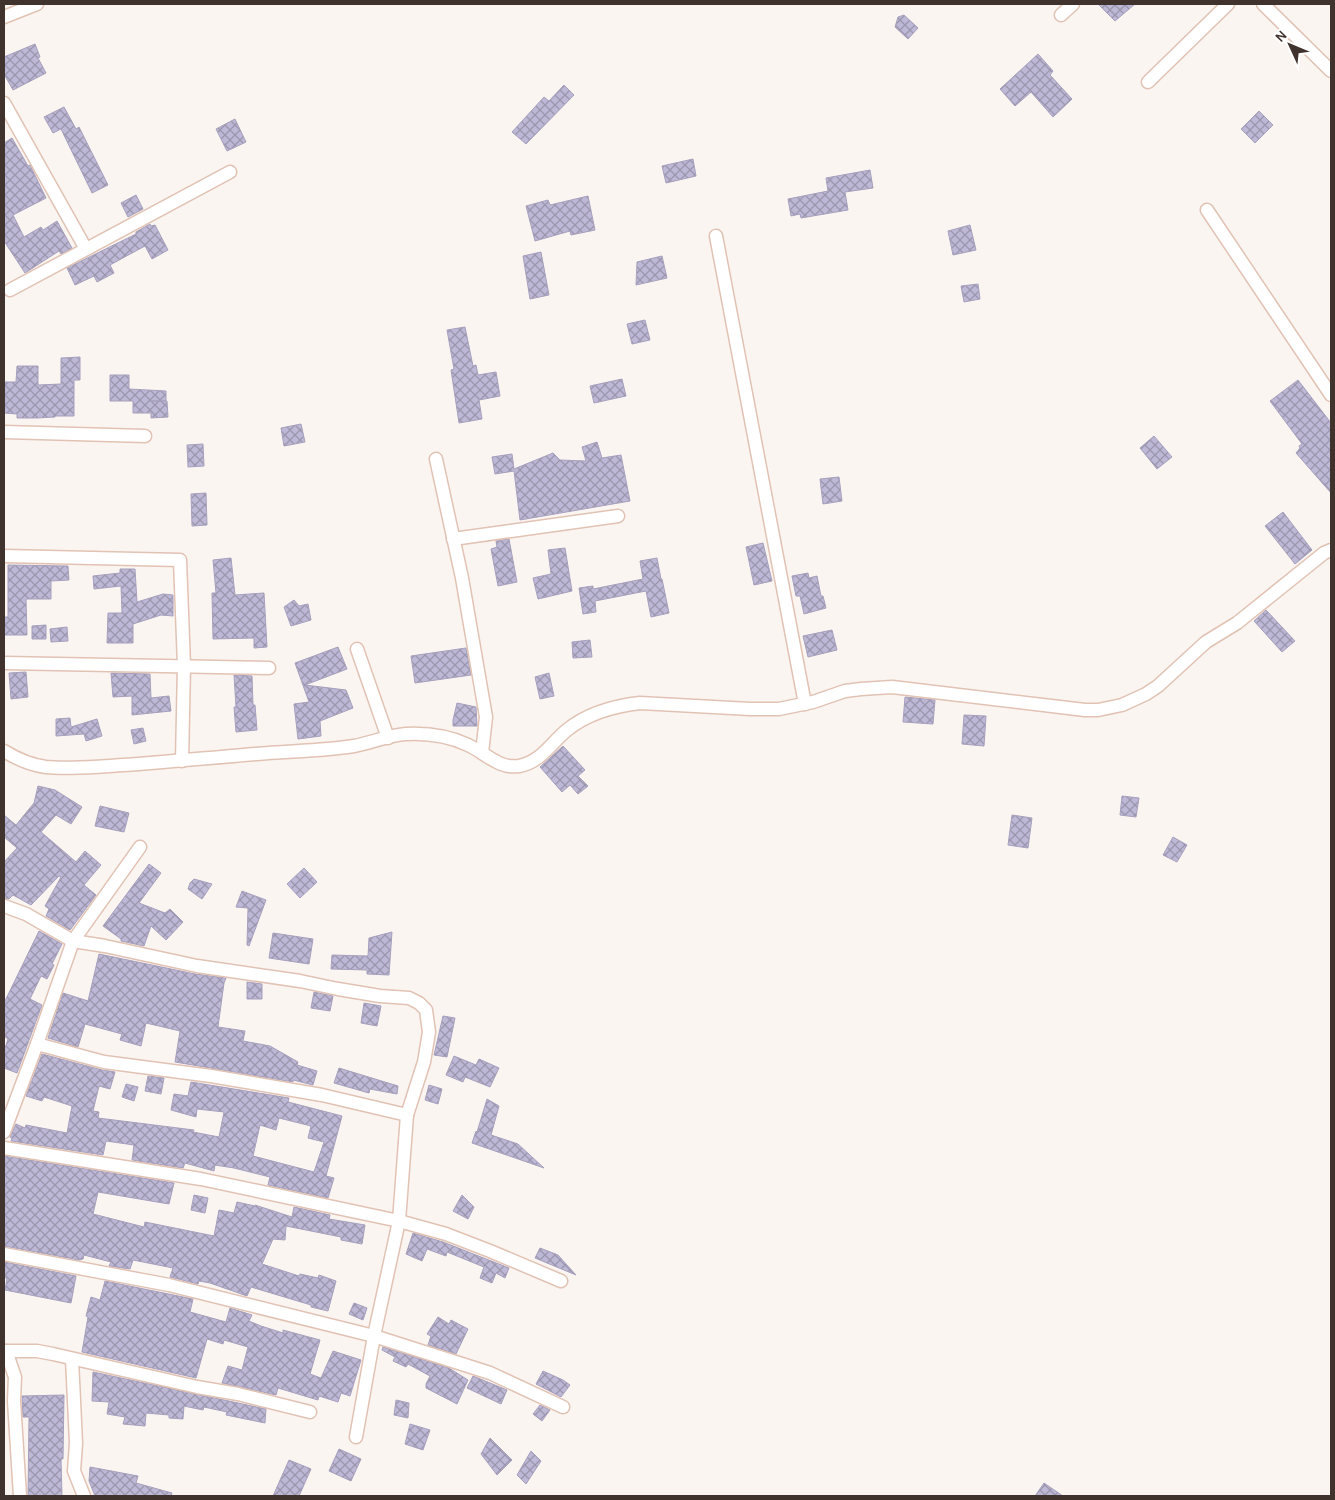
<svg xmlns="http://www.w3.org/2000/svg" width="1335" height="1500" font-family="Karla,sans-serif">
	<defs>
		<pattern id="building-cross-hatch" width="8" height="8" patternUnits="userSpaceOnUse" patternTransform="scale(1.25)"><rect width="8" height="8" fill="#bdb8d5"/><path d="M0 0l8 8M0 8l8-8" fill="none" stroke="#9b96ad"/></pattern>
	</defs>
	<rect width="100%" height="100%" fill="#fbf5f2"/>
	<g fill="url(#building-cross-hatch)" stroke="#a6a0bd" fill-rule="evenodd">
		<polygon points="1098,4 1135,4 1115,21"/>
		<polygon points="904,15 918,28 908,39 895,27 898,17"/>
		<polygon points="35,44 40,57 38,58 46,73 13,90 4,74 4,57"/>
		<polygon points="1038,54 1053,71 1050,75 1072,99 1053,117 1031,92 1015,106 1000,89"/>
		<polygon points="564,85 574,95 526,144 512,132 544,97 549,101"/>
		<polygon points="64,107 76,129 79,127 108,185 92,193 61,129 53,133 44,117"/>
		<polygon points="1259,111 1273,125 1255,143 1241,129"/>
		<polygon points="235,119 246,142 227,151 216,129"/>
		<polygon points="12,138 28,166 30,165 46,198 13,215 24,237 41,227 43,230 57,221 72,248 61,254 59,251 25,273 4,241 4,143"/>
		<polygon points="693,159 696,176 666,183 662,166"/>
		<polygon points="870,170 873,188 845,192 848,210 801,218 800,214 791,216 788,199 828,191 826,178"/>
		<polygon points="136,195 143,209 128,217 121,203"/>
		<polygon points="588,196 595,230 571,235 570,231 535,241 526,206 548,200 550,205"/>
		<polygon points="150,224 151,226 155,225 168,250 152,259 145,246 110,265 114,273 97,282 94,276 75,285 67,268 136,234 136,232"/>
		<polygon points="970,225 976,250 953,255 948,231"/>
		<polygon points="541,252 549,295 530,299 523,256"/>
		<polygon points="662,256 667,278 636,285 637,262"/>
		<polygon points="978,284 980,299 964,302 961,286"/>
		<polygon points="645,320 650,340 632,344 627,324"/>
		<polygon points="465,327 473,366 476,365 478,375 496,372 500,396 479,400 482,419 459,423 451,370 454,369 447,330"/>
		<polygon points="80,357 80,380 74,380 74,416 55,416 55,417 37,418 17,418 17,414 4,413 4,382 16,382 17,366 38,366 38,385 61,384 61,358"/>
		<polygon points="110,375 129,375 129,389 166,391 166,401 150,401 167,401 168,417 151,418 151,413 133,413 133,401 110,401"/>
		<polygon points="622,379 626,396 594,403 590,386"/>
		<polygon points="1298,380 1331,423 1331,493 1296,453 1300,448 1299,446 1302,444 1270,401"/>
		<polygon points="301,424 305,442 284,446 281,428"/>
		<polygon points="1154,436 1172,457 1157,469 1140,448"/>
		<polygon points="597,442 602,458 621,455 630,501 520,520 514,471 495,474 492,457 512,454 514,469 553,453 560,460 586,461 582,447"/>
		<polygon points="203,444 204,466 188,467 187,445"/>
		<polygon points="839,477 842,501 823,504 820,479"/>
		<polygon points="206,493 207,525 192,526 191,494"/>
		<polygon points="1283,512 1312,550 1295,564 1265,526"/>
		<polygon points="509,539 517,582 498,586 491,549 497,547 496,541"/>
		<polygon points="763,543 772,581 754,585 746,547"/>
		<polygon points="565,548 572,591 538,599 533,578 551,574 548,550"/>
		<polygon points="231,558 235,595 264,593 267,647 254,648 254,638 213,639 212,593 216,593 213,560"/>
		<polygon points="657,558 661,579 662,579 669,613 651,617 646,591 595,601 596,612 583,614 579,588 593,586 593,589 643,579 640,561"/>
		<polygon points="8,565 68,566 69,580 51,581 51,599 26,599 27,635 4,635 4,617 8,617"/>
		<polygon points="120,569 135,569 137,602 163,594 173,595 173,616 161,615 133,624 133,643 107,643 108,613 122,613 121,586 94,589 93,576 120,573"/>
		<polygon points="808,573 809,578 817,576 821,596 823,596 826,608 804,614 800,596 796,596 792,576"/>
		<polygon points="294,600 299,606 308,604 311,620 291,626 284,607"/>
		<polygon points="1266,610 1295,641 1282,652 1254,621"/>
		<polygon points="46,625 46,639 32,639 32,626"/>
		<polygon points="67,627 68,641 51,642 50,629"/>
		<polygon points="832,630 837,650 808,657 803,636"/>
		<polygon points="590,640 592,657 573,658 572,642"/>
		<polygon points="338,647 347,669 305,685 346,690 353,708 320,721 321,736 298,739 294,704 309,702 295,663"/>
		<polygon points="466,648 471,675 415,683 411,656"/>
		<polygon points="26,672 28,697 11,699 9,673"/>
		<polygon points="111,673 150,674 151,698 169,696 171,711 132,715 132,696 113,697"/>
		<polygon points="549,673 554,696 540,699 535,677"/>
		<polygon points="234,675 252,676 253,705 255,705 257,730 236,732 234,707 236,707"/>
		<polygon points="905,697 935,700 933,724 903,722"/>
		<polygon points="457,703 476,707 477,726 453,726 453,720"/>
		<polygon points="964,715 986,716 984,746 962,744"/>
		<polygon points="70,718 71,727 97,719 102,736 86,741 84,734 56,736 56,719"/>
		<polygon points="143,728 146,741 134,744 131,730"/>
		<polygon points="563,746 585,770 578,776 588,786 578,794 570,785 562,792 540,767"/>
		<polygon points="38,786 55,790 82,807 71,824 56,815 41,832 76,862 85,851 101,865 84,885 96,895 70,930 46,916 49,909 45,906 61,877 59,876 31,905 13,895 9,899 4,898 4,862 17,848 4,837 4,815 16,825 34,803"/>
		<polygon points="1122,796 1139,798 1136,817 1120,815"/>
		<polygon points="100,806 129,813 124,832 95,826"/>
		<polygon points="1012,815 1032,818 1028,848 1008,845"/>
		<polygon points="1173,837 1187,845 1177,862 1163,855"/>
		<polygon points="149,864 161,873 139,903 165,913 170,909 183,922 166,940 151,926 144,946 121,941 121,939 103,926"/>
		<polygon points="304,868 317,882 300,898 287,884"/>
		<polygon points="194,879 212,884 202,899 188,889 190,883"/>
		<polygon points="242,891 266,900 249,946 247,945 248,908 236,907"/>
		<polygon points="39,931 62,944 52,964 54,965 47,979 41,976 30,999 42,1005 17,1073 4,1068 4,1051 8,1039 4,1036 4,1003"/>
		<polygon points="392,932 389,975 367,974 367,970 331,969 332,955 368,956 369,938"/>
		<polygon points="273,933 313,939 309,964 269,958"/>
		<polygon points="99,954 195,974 226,978 224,983 218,1027 245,1031 243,1041 270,1046 298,1062 297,1065 317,1071 313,1085 293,1080 293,1082 175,1062 180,1031 146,1023 141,1046 120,1040 122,1034 85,1024 78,1047 48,1038 63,993 88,1001"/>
		<polygon points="247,982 262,984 262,999 247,999"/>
		<polygon points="314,992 333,996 330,1011 311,1008"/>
		<polygon points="364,1003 381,1006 377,1026 361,1023"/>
		<polygon points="443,1016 455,1018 447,1057 434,1055"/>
		<path d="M42,1054L102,1070L115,1072L110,1089L99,1086L93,1111L99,1112L98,1118L194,1130L193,1132L219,1137L224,1112L197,1109L196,1117L171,1110L174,1094L188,1096L191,1082L289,1098L288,1102L342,1116L326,1176L334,1178L328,1198L268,1185L270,1177L234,1168L215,1165L214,1171L185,1163L183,1168L132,1160L134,1145L106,1141L103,1155L11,1141L12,1138L10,1137L16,1124L25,1128L26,1125L67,1133L72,1106L44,1097L42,1101L26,1096ZM279,1118L311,1126L308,1138L324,1142L314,1172L253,1156L260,1125L276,1130Z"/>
		<polygon points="454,1056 476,1065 479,1059 499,1068 490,1087 465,1077 463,1082 446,1075"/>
		<polygon points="339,1068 398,1086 397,1094 370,1089 369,1093 334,1083"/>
		<polygon points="148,1076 164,1078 161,1094 145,1091"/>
		<polygon points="126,1084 138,1087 134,1101 122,1097"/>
		<polygon points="429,1085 442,1089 438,1104 425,1100"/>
		<polygon points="487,1099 499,1106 491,1135 518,1144 544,1168 472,1143 476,1131 477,1132"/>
		<polygon points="4,1156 174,1183 169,1204 98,1192 93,1214 144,1227 145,1222 214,1236 219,1210 234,1213 237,1202 255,1206 255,1205 292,1217 294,1207 330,1215 329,1219 365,1225 362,1244 341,1240 341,1237 286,1226 285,1240 273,1239 262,1264 299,1276 300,1274 318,1278 319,1275 336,1281 328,1311 311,1307 311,1305 251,1287 247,1296 210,1283 199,1281 198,1284 170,1277 173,1268 133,1260 130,1269 109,1266 111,1262 84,1255 83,1259 79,1260 4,1246"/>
		<polygon points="194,1195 208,1198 205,1213 191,1210"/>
		<polygon points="462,1195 474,1207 468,1219 453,1211"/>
		<polygon points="413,1233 443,1242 509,1268 505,1278 496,1273 492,1283 480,1278 484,1267 447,1252 446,1256 427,1249 422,1261 406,1254"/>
		<polygon points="540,1248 558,1255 576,1275 535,1258"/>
		<polygon points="4,1262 76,1276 71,1303 5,1290 7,1278 4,1278"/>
		<polygon points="105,1281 193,1299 190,1312 226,1322 230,1308 252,1315 249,1321 261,1326 283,1333 283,1330 320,1340 310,1374 321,1378 333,1351 361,1360 350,1396 341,1393 338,1402 319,1396 318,1400 278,1388 276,1395 222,1383 228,1366 242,1370 248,1347 224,1340 223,1344 207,1339 196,1378 82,1352 88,1317 86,1316 91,1297 100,1300"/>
		<polygon points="354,1303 367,1308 363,1320 349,1314"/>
		<polygon points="438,1317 449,1324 451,1320 468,1329 456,1354 428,1345 431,1336 427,1334"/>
		<polygon points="383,1347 449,1368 468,1380 457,1404 426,1388 426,1384 430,1376 408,1364 406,1367 393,1361 395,1357 382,1350"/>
		<polygon points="543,1371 563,1380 570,1385 561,1397 536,1384"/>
		<polygon points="93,1372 266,1409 265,1423 226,1415 227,1412 204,1407 203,1410 184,1406 183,1419 169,1418 169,1415 146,1413 145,1426 123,1424 125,1417 107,1414 109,1402 92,1401"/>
		<polygon points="473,1376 507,1390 501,1404 467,1388"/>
		<polygon points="64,1395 63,1459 61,1459 62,1496 28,1496 29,1417 23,1417 22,1396"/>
		<polygon points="396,1400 409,1403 408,1418 394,1415"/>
		<polygon points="540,1405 550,1410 542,1421 533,1414"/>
		<polygon points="410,1424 430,1430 423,1450 405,1444"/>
		<polygon points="490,1438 512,1460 497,1475 481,1454"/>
		<polygon points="339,1449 361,1459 351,1481 329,1471"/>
		<polygon points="531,1451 541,1461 526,1484 517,1475"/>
		<polygon points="289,1460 311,1469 299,1496 273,1496"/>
		<polygon points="90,1467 138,1476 136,1483 172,1493 171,1496 95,1496 89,1481"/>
		<polygon points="1044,1483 1063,1496 1035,1496"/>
	</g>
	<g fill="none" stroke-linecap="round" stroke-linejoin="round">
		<g stroke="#e1c2b3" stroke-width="15">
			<g id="street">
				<polyline points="1263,4 1331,71"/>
				<polyline points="1061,15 1073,4"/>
				<polyline points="4,17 37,4"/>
				<polyline points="1148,82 1228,4"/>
				<polyline points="4,103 86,249"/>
				<polyline points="1207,210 1331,395"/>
				<polyline points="716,236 805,704"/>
				<polyline points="10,290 230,172"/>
				<polyline points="4,432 145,436"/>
				<polyline points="436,459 462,578 486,717 482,753"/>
				<polyline points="453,539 618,516"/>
				<polyline points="4,556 180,560 184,666 182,761"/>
				<polyline points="357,649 388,738"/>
				<polyline points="4,663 269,668"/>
				<path d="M4,751C17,759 30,765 46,767C66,769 89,767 110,766C159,763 207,758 256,754C289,751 322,751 354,746C371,743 389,735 406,734C427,733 449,736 468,745C486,753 498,769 519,766C541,762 551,743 567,730C588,713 613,706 640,703L750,709H779L813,702L845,691L861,689L892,687L1085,710H1098L1122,705L1146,694L1158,686L1206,642L1237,623L1324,553L1331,550"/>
				<polyline points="140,847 73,941 37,1044 104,1062 211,1076 322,1095 407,1115"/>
				<polyline points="4,906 26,914 73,941 105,946 197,966 300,981 338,989 380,996 409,998 419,1003 426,1010 429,1032 424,1062 407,1115 399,1221 374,1336 356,1437"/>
				<polyline points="4,1132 37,1044"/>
				<polyline points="4,1148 201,1179 399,1221 446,1234 490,1251 561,1281"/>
				<polyline points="4,1254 169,1285 374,1336 490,1373 563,1407"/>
				<polyline points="4,1351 37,1351 53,1354 197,1387 238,1394 310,1412"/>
				<polyline points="6,1351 15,1377 14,1401 20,1496"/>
				<polyline points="72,1359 76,1443 74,1471 84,1496"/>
			</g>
		</g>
		<use href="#street" stroke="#fff" stroke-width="12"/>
	</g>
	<rect width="1335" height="1500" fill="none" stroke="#40332e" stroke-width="10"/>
	<g transform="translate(1290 45) rotate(314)" stroke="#ffffff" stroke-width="4" paint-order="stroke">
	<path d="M0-4L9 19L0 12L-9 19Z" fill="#40332e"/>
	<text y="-8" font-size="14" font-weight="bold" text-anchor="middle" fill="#40332e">N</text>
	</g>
</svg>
